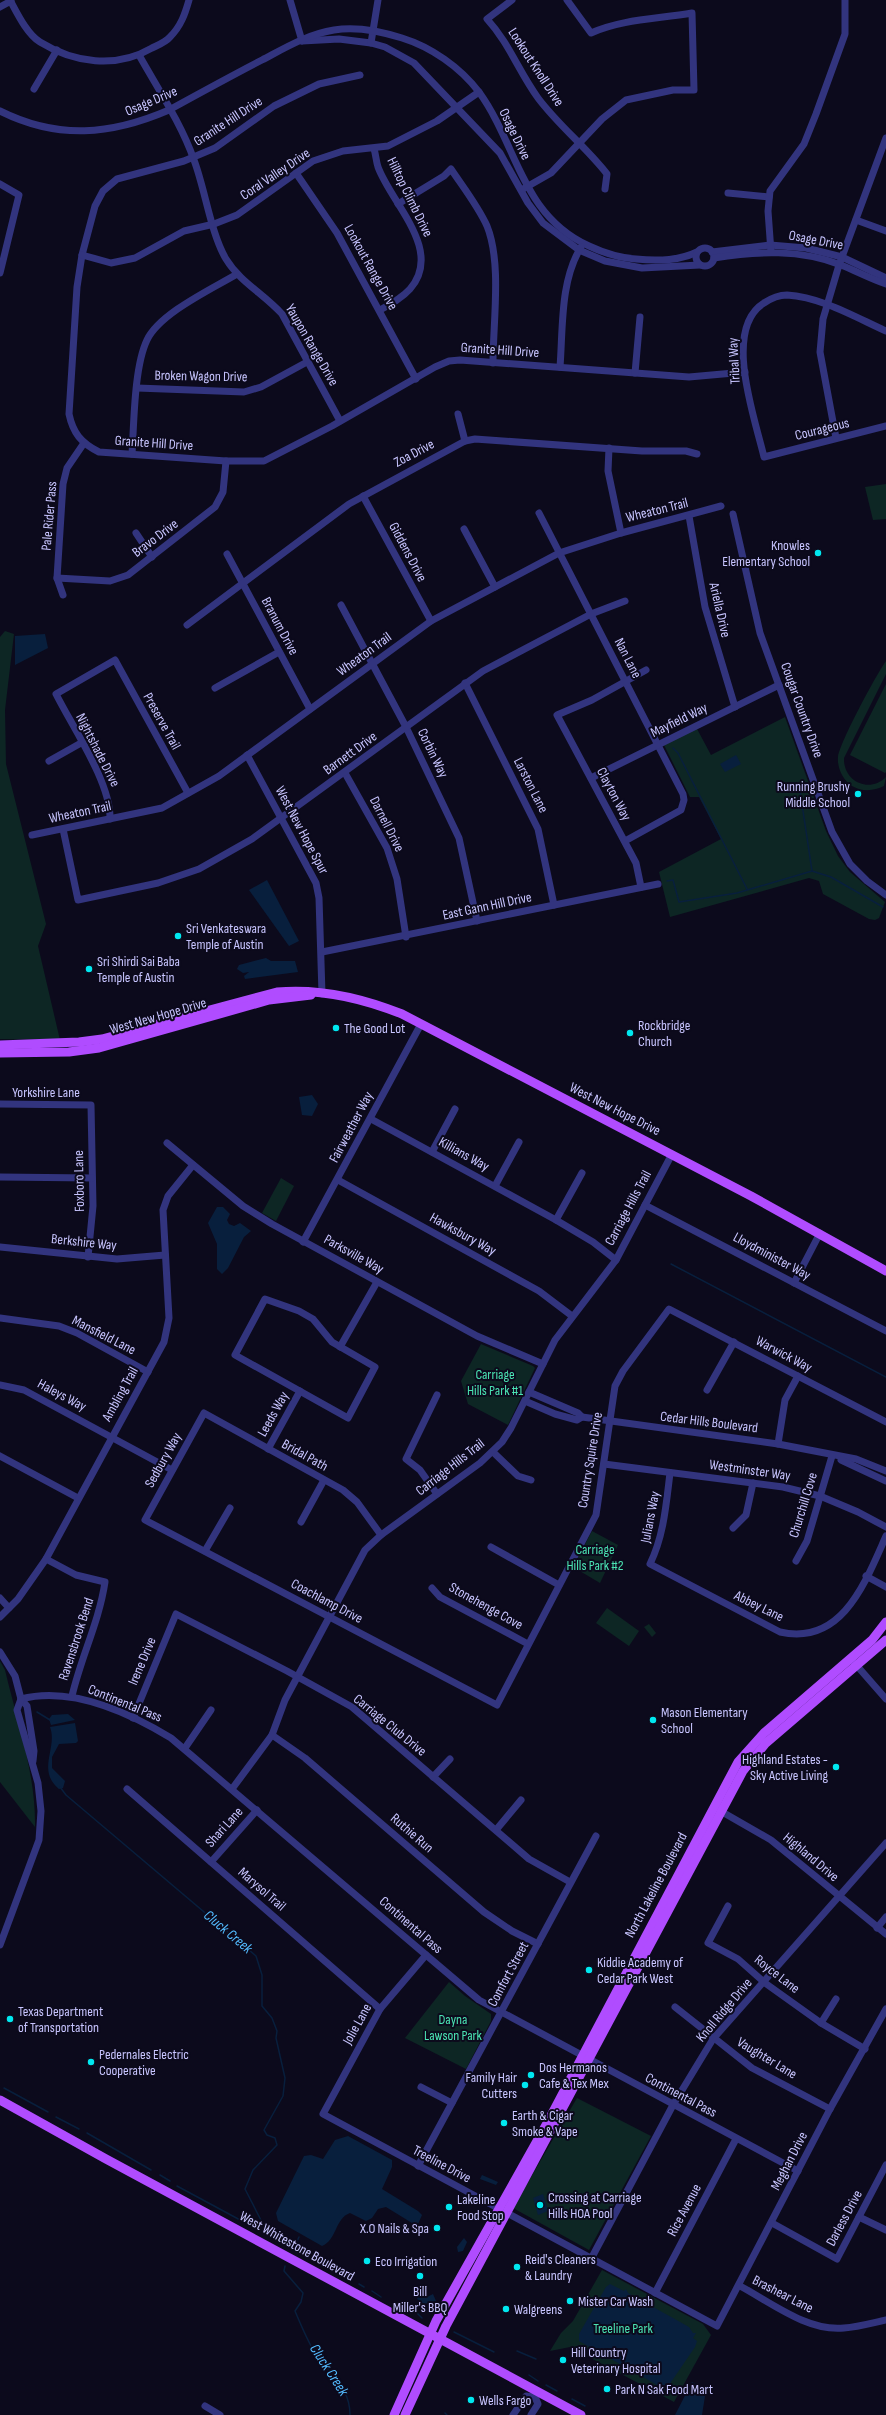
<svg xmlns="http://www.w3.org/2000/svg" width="886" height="2415" font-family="'Sofia Sans Condensed',sans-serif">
	<rect width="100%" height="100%" fill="#0c0a1c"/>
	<g fill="#0d2624">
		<polygon points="886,484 886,519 873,520 865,487"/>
		<polygon points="5,631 14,634 5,710 6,764 46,924 38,946 60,1040 0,1039 0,637"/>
		<path d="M886,661V674L844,758C843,781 869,794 886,777L884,786C874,791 862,792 852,786C843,780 837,768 838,757C840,742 876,675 886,661Z"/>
		<polygon points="886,684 886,772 885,773 850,755"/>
		<polygon points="785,717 826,831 838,856 850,872 885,902 879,918 875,920 869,919 823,894 819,881 809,878 670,917 659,872 721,839 699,797 690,797 664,745 696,727 711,755"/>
		<polygon points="281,1178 294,1186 276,1221 262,1213"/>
		<polygon points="481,1344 533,1366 535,1368 508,1425 468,1404 461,1381"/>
		<polygon points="592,1531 618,1545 600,1583 573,1567"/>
		<polygon points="607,1608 639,1631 629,1646 596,1623"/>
		<polygon points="649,1624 656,1633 652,1637 644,1627"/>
		<path d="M0,1661L5,1670C17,1721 36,1774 35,1827L0,1782Z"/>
		<polygon points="449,1982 465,1996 491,2014 491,2021 466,2069 405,2038"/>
		<polygon points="577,2098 651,2136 589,2250 513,2208"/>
		<polygon points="602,2270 703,2324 711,2335 674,2402 570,2347 550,2351 561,2333 573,2321"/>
	</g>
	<g fill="#081f3d">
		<polygon points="45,634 48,648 15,665 15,636"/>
		<polygon points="736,755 741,764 725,772 720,764"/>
		<polygon points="267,880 299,941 289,946 249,890"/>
		<polygon points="266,958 271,961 295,961 298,972 245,979 244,976 249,972 243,973 237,969 239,965"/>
		<polygon points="312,1095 318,1104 312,1116 302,1115 299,1097"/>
		<polygon points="217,1207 223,1207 230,1214 227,1220 229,1224 234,1226 240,1223 251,1231 244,1237 228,1268 222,1274 217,1269 217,1244 208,1223"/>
		<polygon points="68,1714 75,1720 51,1725 49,1719 52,1715"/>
		<path d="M75,1723L78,1741L76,1743L59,1744L52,1757V1768L65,1781L63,1788L59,1789C36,1770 58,1748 50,1727Z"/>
		<path d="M348,2136L392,2160V2167L382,2189L418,2211L422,2215L418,2224L412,2223L386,2207L378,2209L372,2218L366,2221L350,2213C335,2218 337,2240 322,2246L278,2221L276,2213L304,2156L311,2155L323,2159L335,2140Z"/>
		<polygon points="482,2175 498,2182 496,2185 480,2179"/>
		<polygon points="543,2194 548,2211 538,2215 533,2198"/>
		<polygon points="464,2238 467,2242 463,2251 458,2252 457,2247"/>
		<polygon points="610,2284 624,2291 626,2289 628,2293 689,2327 693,2333 696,2333 693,2338 697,2341 695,2347 667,2388 659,2386 579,2341 579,2334 606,2287"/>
		<polygon points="433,2294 436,2301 424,2304 417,2299 419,2295 427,2297"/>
		<polygon points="692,2382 706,2390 702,2415 675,2415"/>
	</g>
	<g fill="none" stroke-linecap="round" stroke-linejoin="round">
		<g stroke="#081f3d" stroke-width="1.5">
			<polyline points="673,748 678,753 747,889"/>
			<polyline points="800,791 812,871"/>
			<polyline points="812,871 831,877 883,907"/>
			<polyline points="667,881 673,880 679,902 737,893 812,871"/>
			<polyline points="671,1264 886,1377"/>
			<polyline points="37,1712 50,1720"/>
			<polyline points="60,1787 66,1795 256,1956 262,1975 262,2006 272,2018 277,2031 276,2038 285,2078 283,2096 264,2130 267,2135 275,2138 277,2145 253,2170 245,2189 265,2228 295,2245"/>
			<polyline points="4,2088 48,2112"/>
			<polyline points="56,2117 79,2129"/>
			<polyline points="87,2133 151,2170"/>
			<polyline points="160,2175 170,2181"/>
			<polyline points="177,2186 242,2221"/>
			<polyline points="251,2226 260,2231"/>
			<polyline points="268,2235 305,2255"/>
			<polyline points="294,2248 299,2237"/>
			<polyline points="319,2262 352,2280"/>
			<path d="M285,2266L284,2271L303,2293L301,2302L295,2311C300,2323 312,2351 320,2360C334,2379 350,2389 350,2415"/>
			<polyline points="359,2284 364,2287"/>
			<polyline points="372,2291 381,2297"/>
			<polyline points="416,2312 422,2318"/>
			<polyline points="454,2332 494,2352"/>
			<polyline points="517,2351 536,2359"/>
			<polyline points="529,2375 538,2381"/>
			<polyline points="546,2385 557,2391"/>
			<polyline points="572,2399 585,2406"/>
			<polyline points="445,2413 447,2415"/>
		</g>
		<g stroke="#32347e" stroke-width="7">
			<path d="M10,0C17,13 27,34 40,42C74,63 116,69 152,48C158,45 166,42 170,37C181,26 185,14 189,0"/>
			<polyline points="290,0 302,41"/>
			<path d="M512,0L487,19C509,43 519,72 538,98C559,126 586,147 607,174L605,189"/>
			<polyline points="0,7 11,1"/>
			<polyline points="302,41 339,39 371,43 385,47 414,63 500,153 528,203 543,223 579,250 605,261 642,268 700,265"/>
			<polyline points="371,43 378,0"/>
			<path d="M139,55C158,89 181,123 194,160C205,189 211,234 226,259C240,282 264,294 282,314L340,421"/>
			<path d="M360,75L319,84L274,106L215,148L184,161L117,179L103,191L95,206L82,255L77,287L69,414C73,433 81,443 99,452L226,461H264L332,426L435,367L449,361L460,360L689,377L745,372"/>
			<polyline points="34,89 57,50"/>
			<path d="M0,111C58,140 111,135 169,110C200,93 231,76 262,60C285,48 308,34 334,30C357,26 380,31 402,38C431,47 460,67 479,92C518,146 521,215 589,246C604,253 619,258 636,259C656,261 679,261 697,252"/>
			<path d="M374,149C376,155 376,161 378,167C391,203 444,250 410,289C402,298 391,304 380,310"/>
			<polyline points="296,173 337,233 416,379"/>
			<polyline points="0,184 19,195 0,273"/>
			<path d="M523,189L551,173L602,119L626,100L673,90H694L692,13C658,19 622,19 591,33L567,0"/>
			<polyline points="728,193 769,197"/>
			<path d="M398,204L444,176L451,169C463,187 478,206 487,226C502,263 493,322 493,363"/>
			<polyline points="856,220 886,231"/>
			<circle cx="705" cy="257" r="9"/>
			<polyline points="712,252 770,245 806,248 842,257 886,278"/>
			<polyline points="771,252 768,211 770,191 804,144 816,114 845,34 845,0"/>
			<polyline points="82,255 111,263 135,258 184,231 214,224 237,215 313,161 343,151 388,146 437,121 479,92"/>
			<path d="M714,258C757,251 800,249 841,265C856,271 871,279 886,284"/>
			<path d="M886,331C855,317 821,297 787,295C779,295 770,299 764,303C722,329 755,418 764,457L886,426"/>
			<path d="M560,367C563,328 560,281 581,247"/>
			<polyline points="635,373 640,317"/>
			<polyline points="137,388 244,392 261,387 307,362"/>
			<polyline points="458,414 465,441"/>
			<polyline points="836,438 820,352 823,319 839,265 886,138"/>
			<polyline points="609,448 608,471 621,533"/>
			<path d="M132,454C134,424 134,367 147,340C160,313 212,289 237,274"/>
			<polyline points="363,496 431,621"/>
			<polyline points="539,513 683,794 684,800 681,810 625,841"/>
			<polyline points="733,514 760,633 832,832 850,864 867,881 886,895"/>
			<polyline points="689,516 705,607 735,707"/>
			<polyline points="464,529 495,587"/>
			<polyline points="136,533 152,557"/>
			<polyline points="227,554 310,709"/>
			<polyline points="57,578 110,581 128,575 215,507 223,492 226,461"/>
			<polyline points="63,595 57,578 63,484 67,468 84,443"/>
			<polyline points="341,605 406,727 459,838 477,921"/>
			<polyline points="187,625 349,504 465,441 475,439 642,451 686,451 697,454"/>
			<polyline points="465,683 538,829 554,905"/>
			<polyline points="215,688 279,652"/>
			<polyline points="247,755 316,883 319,898 322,994"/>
			<polyline points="49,761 81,743"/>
			<polyline points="345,773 387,848 397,879 406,937"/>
			<polyline points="591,778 779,685"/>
			<path d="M110,819C111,783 73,728 56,694L115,660L188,793"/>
			<polyline points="63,829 78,900 158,883 199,869 252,839 483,671 591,614 625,601"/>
			<polyline points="32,835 162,808 219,776 431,621 559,553 621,533 721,506"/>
			<polyline points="641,887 636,863 557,715 592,700 646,670"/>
			<polyline points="322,952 658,884"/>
			<polyline points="0,1104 91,1105 93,1206 88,1257"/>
			<polyline points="371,1119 556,1220 593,1242 616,1260"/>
			<polyline points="167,1143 243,1206 272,1224 477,1336 543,1364"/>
			<polyline points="432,1152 455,1109"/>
			<polyline points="0,1177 92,1178"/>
			<polyline points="338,1180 539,1291 572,1316"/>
			<polyline points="495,1186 519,1142"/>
			<polyline points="645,1205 886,1331"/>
			<polyline points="556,1220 582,1173"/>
			<polyline points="303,1242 421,1024"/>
			<polyline points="0,1247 117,1259 165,1255"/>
			<polyline points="794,1283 820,1233"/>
			<polygon points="265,1299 299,1311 313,1319 332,1342 375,1367 348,1418 235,1355"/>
			<polyline points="0,1318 59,1326 77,1333 148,1372"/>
			<polyline points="340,1347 377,1282"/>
			<polyline points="0,1385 24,1390 172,1470"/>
			<polyline points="707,1390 734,1342"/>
			<polyline points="529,1392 578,1413 582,1417 778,1444 856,1459 886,1471"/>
			<polyline points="437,1395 406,1459 420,1470 437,1494"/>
			<polyline points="525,1401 555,1414 577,1420 582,1417"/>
			<polyline points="778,1444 785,1400 798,1376"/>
			<polyline points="268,1449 300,1391"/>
			<polyline points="493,1452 518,1476 531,1480"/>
			<polyline points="0,1456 78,1498"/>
			<polyline points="841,1460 886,1481"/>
			<polyline points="604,1464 783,1487 820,1496 858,1512 886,1527"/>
			<path d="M670,1473C666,1505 664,1535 650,1564L780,1632C842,1646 865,1583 886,1536"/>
			<polyline points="301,1522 324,1480"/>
			<polyline points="733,1528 746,1515 753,1483"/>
			<polyline points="381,1535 357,1502 343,1490 204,1413 145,1520 497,1705 596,1515 615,1386 623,1371 669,1309 886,1422"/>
			<polyline points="491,1547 559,1585"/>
			<polyline points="205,1551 230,1508"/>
			<path d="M46,1559L76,1575L105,1582C99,1622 81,1657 72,1696"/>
			<polyline points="796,1561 807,1541 832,1456"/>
			<polyline points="866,1576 886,1587"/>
			<polyline points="432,1588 440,1597 528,1644"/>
			<polyline points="0,1598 9,1608"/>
			<polyline points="0,1617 18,1599 46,1559 164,1342 169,1318 163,1210 168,1196 193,1165"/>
			<polyline points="0,1652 15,1676 21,1699 27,1706 34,1751 33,1761"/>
			<polyline points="851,1659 886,1699"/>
			<path d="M21,1699C71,1686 128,1712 171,1738L479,2000L798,2171"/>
			<polyline points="133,1718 176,1614 287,1671 352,1707 529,1859 570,1882"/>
			<polyline points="272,1735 305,1758 484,1912 512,1931 538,1944"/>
			<polyline points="185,1748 211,1710"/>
			<polyline points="433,1777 450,1759"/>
			<polyline points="127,1789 380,2009"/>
			<polyline points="232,1789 272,1735 285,1700 365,1550 381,1535 480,1463 502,1442 511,1428 555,1340 616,1260 672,1154"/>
			<polyline points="717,1809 771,1840 886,1934"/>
			<polyline points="496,1830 521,1800"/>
			<polyline points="211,1862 257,1810"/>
			<polyline points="728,1906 708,1943 738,1959 765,1983 821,2023 865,2049"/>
			<polyline points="877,1928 886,1917"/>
			<polyline points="0,1945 39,1840 41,1811 38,1783 17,1710 21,1699"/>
			<polyline points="426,1955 380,2009 323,2114 717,2326 830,2109 886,2009"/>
			<polyline points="675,2007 752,2068 830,2109"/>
			<polyline points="821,2023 836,1999"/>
			<polyline points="421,2087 452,2103"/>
			<polyline points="418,2166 596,1836"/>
			<polyline points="859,2217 886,2230"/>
			<polyline points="772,2223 837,2259 886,2165"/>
			<polyline points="591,2259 673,2105 713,2039 886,1843"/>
			<path d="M740,2286C770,2302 808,2332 844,2328C858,2327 872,2323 886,2320"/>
			<polyline points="655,2293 736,2139"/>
			<polyline points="205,2406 220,2415"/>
			<polyline points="513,2415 526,2396 535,2397"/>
			<polyline points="531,2415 538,2404 535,2397"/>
		</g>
		<g stroke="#b04cff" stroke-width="9">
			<path d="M0,1045L79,1042L102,1039L277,992C321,988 362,998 402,1014L751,1196L886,1271"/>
			<polyline points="0,1053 69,1052 99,1048 269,1000 311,995"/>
			<polyline points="0,2100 106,2159 581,2415"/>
			<polyline points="394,2415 436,2321 546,2125 738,1762 764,1733 872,1640 886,1622"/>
			<polyline points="405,2415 446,2326 743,1771 766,1743 886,1640"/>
		</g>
	</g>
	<g fill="#00e8f0" stroke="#0c0a1c" stroke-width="1.5">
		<circle cx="818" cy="553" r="4"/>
		<circle cx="858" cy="794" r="4"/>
		<circle cx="178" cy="936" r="4"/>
		<circle cx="89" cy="969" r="4"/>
		<circle cx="336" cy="1028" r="4"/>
		<circle cx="630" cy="1033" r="4"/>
		<circle cx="653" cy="1720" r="4"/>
		<circle cx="836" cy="1767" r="4"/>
		<circle cx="589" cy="1970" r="4"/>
		<circle cx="10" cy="2019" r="4"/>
		<circle cx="91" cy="2062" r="4"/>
		<circle cx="531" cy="2075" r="4"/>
		<circle cx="525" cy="2085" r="4"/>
		<circle cx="504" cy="2123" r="4"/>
		<circle cx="540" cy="2205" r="4"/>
		<circle cx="449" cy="2207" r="4"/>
		<circle cx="437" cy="2228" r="4"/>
		<circle cx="367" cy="2261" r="4"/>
		<circle cx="517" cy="2267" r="4"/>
		<circle cx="420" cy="2276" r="4"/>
		<circle cx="570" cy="2301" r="4"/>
		<circle cx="506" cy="2309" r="4"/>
		<circle cx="563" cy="2360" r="4"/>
		<circle cx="607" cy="2389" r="4"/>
		<circle cx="471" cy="2400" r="4"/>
	</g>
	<g text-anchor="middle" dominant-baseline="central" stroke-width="4" stroke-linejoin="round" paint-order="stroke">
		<g font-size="14" fill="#c8c5ff" stroke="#0c0a1c">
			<text transform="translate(536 67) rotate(57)">Lookout Knoll Drive</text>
			<text transform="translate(151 101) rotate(-23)">Osage Drive</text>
			<text transform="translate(228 121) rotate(-33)">Granite Hill Drive</text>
			<text transform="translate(515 134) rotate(64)">Osage Drive</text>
			<text transform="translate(275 174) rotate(-34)">Coral Valley Drive</text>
			<text transform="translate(410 197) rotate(64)">Hilltop Climb Drive</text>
			<text transform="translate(816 240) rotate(11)">Osage Drive</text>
			<text transform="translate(371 267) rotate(61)">Lookout Range Drive</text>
			<text transform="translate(312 345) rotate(60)">Yaupon Range Drive</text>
			<text transform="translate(500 350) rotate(4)">Granite Hill Drive</text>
			<text transform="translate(734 361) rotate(-93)">Tribal Way</text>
			<text transform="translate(201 376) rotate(1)">Broken Wagon Drive</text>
			<text transform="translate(822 429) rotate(-14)">Courageous</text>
			<text transform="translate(154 443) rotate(4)">Granite Hill Drive</text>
			<text transform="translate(414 453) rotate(-28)">Zoa Drive</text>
			<text transform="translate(657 510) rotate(-14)">Wheaton Trail</text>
			<text transform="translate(49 516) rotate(-85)">Pale Rider Pass</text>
			<text transform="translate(155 538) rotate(-37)">Bravo Drive</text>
			<text transform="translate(408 552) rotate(62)">Giddens Drive</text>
			<text transform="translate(720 610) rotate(77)">Ariella Drive</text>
			<text transform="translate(280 626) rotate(62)">Branum Drive</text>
			<text transform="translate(364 654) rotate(-36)">Wheaton Trail</text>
			<text transform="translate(628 658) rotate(63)">Nan Lane</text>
			<text transform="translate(802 710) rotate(70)">Cougar Country Drive</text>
			<text transform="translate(679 720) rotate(-26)">Mayfield Way</text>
			<text transform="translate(162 721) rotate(61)">Preserve Trail</text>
			<text transform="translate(98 750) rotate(63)">Nightshade Drive</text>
			<text transform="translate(350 753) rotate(-36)">Barnett Drive</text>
			<text transform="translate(433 753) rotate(64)">Corbin Way</text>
			<text transform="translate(531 785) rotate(63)">Larston Lane</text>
			<text transform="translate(614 794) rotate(62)">Clayton Way</text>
			<text transform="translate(80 812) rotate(-12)">Wheaton Trail</text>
			<text transform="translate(387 824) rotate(63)">Darnell Drive</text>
			<text transform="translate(302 830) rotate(62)">West New Hope Spur</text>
			<text transform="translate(487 906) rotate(-12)">East Gann Hill Drive</text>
			<text transform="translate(158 1016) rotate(-16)">West New Hope Drive</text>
			<text x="46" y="1092">Yorkshire Lane</text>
			<text transform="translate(615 1109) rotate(27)">West New Hope Drive</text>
			<text transform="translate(351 1127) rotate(-62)">Fairweather Way</text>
			<text transform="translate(464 1154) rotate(29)">Killians Way</text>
			<text transform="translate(79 1181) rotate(-91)">Foxboro Lane</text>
			<text transform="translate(628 1208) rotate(-62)">Carriage Hills Trail</text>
			<text transform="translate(463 1234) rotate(29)">Hawksbury Way</text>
			<text transform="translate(84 1242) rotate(6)">Berkshire Way</text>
			<text transform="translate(354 1254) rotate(29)">Parksville Way</text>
			<text transform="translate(772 1256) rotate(28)">Lloydminister Way</text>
			<text transform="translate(104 1335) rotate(27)">Mansfield Lane</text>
			<text transform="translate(784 1354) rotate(28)">Warwick Way</text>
			<text transform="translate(120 1394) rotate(-61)">Ambling Trail</text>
			<text transform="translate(62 1395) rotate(28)">Haleys Way</text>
			<text transform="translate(273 1414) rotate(-61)">Leeds Way</text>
			<text transform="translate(709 1422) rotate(7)">Cedar Hills Boulevard</text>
			<text transform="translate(305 1455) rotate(29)">Bridal Path</text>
			<text transform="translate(163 1460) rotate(-61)">Sedbury Way</text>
			<text transform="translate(590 1460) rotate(-81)">Country Squire Drive</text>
			<text transform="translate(450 1467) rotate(-38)">Carriage Hills Trail</text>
			<text transform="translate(750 1470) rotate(8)">Westminster Way</text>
			<text transform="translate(803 1505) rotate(-73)">Churchill Cove</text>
			<text transform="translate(650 1517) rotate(-79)">Julians Way</text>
			<text transform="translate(327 1601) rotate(28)">Coachlamp Drive</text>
			<text transform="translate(486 1606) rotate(29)">Stonehenge Cove</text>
			<text transform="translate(759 1606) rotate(26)">Abbey Lane</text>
			<text transform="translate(76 1639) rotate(-72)">Ravensbrook Bend</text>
			<text transform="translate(142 1661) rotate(-67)">Irene Drive</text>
			<text transform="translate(125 1703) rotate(22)">Continental Pass</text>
			<text transform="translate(390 1725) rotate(39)">Carriage Club Drive</text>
			<text transform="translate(224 1827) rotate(-48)">Shari Lane</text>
			<text transform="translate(412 1833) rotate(41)">Ruthie Run</text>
			<text transform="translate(811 1857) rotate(40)">Highland Drive</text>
			<text transform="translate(656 1885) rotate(-62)">North Lakeline Boulevard</text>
			<text transform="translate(262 1889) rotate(41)">Marysol Trail</text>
			<text transform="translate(411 1925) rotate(41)">Continental Pass</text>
			<text transform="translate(508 1974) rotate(-62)">Comfort Street</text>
			<text transform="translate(777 1974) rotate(38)">Royce Lane</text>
			<text transform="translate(724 2010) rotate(-50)">Knoll Ridge Drive</text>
			<text transform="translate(357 2024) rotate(-61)">Jolie Lane</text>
			<text transform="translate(767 2058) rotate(31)">Vaughter Lane</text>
			<text transform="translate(681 2095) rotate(28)">Continental Pass</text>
			<text transform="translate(789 2161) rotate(-63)">Meghan Drive</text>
			<text transform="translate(442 2164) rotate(28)">Treeline Drive</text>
			<text transform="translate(684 2210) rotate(-62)">Rice Avenue</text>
			<text transform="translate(844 2218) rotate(-62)">Darless Drive</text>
			<text transform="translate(297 2246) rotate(29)">West Whitestone Boulevard</text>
			<text transform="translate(783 2294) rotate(27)">Brashear Lane</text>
		</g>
		<g font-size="14" fill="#c8c5ff" stroke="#0c0a1c" text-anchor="start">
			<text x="810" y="545" text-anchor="end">Knowles<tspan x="810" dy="16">Elementary School</tspan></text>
			<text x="850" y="786" text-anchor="end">Running Brushy<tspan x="850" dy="16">Middle School</tspan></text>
			<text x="186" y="928">Sri Venkateswara<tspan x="186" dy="16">Temple of Austin</tspan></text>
			<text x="97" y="961">Sri Shirdi Sai Baba<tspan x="97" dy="16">Temple of Austin</tspan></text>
			<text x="638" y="1025">Rockbridge<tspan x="638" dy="16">Church</tspan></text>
			<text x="344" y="1028">The Good Lot</text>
			<text x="661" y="1712">Mason Elementary<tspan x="661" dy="16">School</tspan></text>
			<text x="828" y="1759" text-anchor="end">Highland Estates -<tspan x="828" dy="16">Sky Active Living</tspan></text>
			<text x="597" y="1962">Kiddie Academy of<tspan x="597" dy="16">Cedar Park West</tspan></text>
			<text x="18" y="2011">Texas Department<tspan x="18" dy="16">of Transportation</tspan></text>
			<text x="99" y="2054">Pedernales Electric<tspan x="99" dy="16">Cooperative</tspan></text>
			<text x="539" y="2067">Dos Hermanos<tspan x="539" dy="16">Cafe &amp; Tex Mex</tspan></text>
			<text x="517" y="2077" text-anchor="end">Family Hair<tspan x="517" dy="16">Cutters</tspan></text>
			<text x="512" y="2115">Earth &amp; Cigar<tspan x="512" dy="16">Smoke &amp; Vape</tspan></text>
			<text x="548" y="2197">Crossing at Carriage<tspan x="548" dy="16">Hills HOA Pool</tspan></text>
			<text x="457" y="2199">Lakeline<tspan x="457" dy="16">Food Stop</tspan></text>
			<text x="429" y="2228" text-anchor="end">X.O Nails &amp; Spa</text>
			<text x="525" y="2259">Reid's Cleaners<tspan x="525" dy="16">&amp; Laundry</tspan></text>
			<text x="375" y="2261">Eco Irrigation</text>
			<text x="420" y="2291" text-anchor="middle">Bill<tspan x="420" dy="16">Miller's BBQ</tspan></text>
			<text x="578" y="2301">Mister Car Wash</text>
			<text x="514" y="2309">Walgreens</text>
			<text x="571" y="2352">Hill Country<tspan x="571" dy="16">Veterinary Hospital</tspan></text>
			<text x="615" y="2389">Park N Sak Food Mart</text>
			<text x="479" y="2400">Wells Fargo</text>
		</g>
		<g font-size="14" fill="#4be5b4" stroke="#0c0a1c">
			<text x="495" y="1374">Carriage<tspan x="495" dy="16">Hills Park #1</tspan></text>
			<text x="595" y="1549">Carriage<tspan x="595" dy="16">Hills Park #2</tspan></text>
			<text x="453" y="2019">Dayna<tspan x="453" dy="16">Lawson Park</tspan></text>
			<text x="623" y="2328">Treeline Park</text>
		</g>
		<g font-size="15" font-style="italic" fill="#53bbff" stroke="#0c0a1c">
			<text transform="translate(228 1932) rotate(40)">Cluck Creek</text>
			<text transform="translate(329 2370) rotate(57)">Cluck Creek</text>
		</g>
	</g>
</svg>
